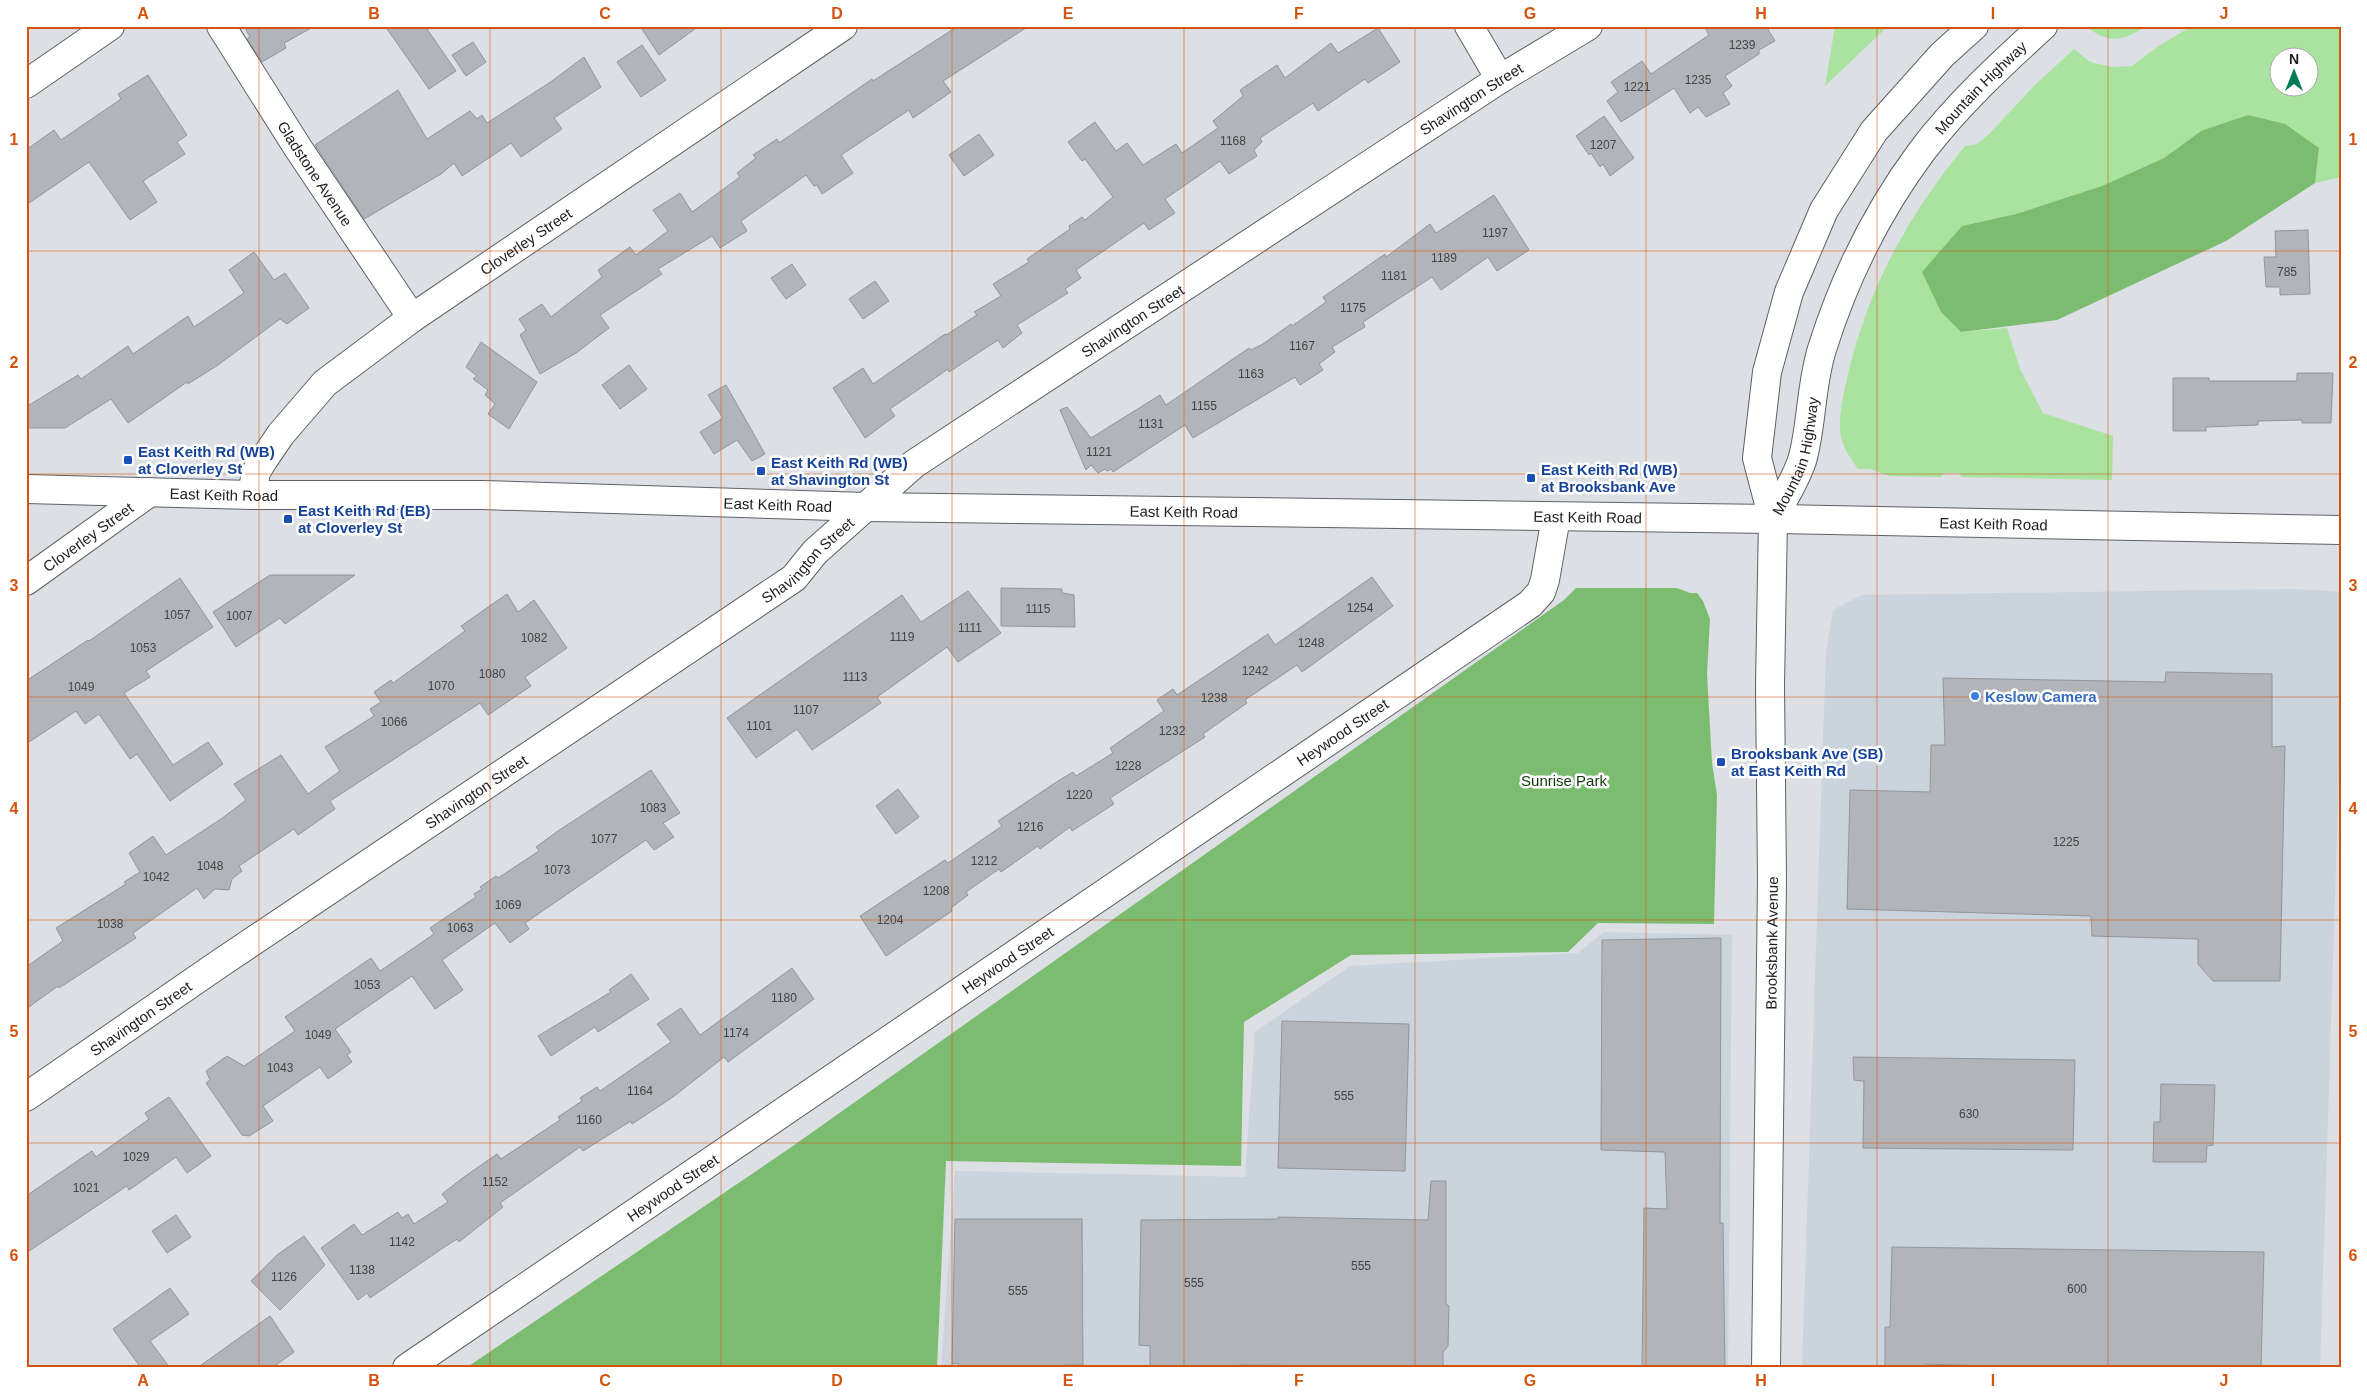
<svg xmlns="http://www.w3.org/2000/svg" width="2367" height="1394" font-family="Helvetica,sans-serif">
	<rect width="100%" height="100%" fill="#dcdfe3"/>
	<g fill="#cbd3dd">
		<polygon points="2294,589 2341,592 2341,710 2320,1368 1802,1368 1826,652 1833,610 1862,595"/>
		<polygon points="1604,932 1732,935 1728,1368 941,1368 955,1171 1245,1177 1255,1032 1350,966 1578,953"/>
	</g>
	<g fill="#a9e39f" fill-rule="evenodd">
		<polygon points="1835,26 1888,26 1825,86"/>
		<path d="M2089,26H2147C2124,40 2111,45 2088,28Z"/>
		<path d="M2192,26H2341V177L2315,183L2319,148L2201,131L2164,158L2102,186L2016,214L1962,226L1961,332L2007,328L2020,369L2043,413L2113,436L2112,480L1962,477L1959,473H1944L1941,477L1890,476L1870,469H1858C1853,461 1847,454 1844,446C1835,426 1843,398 1847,378C1868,288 1907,217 1965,146L1977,144L1988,135L2035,85L2074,49L2090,62L2111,67L2132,66L2157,47ZM2280,58H2310V88H2280Z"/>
	</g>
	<g fill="#7cbc71">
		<polygon points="2248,115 2285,124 2319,148 2315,183 2226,241 2057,320 1961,332 1941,312 1922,272 1962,226 2016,214 2102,186 2164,158 2201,131"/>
		<polygon points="1576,588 1677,588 1690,593 1697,593 1703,601 1710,619 1707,674 1712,763 1717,795 1714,924 1598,923 1568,952 1351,955 1244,1022 1241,1166 946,1161 937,1368 466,1368 790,1148 1564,600"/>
	</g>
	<g fill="#b1b4b8" stroke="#929599">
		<polygon points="244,26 315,26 284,43 286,48 262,62 247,39 250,37"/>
		<polygon points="385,26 425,26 456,71 429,89"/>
		<polygon points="640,26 699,26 659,55"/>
		<polygon points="958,26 1029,26 943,81 951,92 913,118 909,110 841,155 853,173 822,194 817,185 814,186 806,175 741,221 747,231 720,248 712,236 658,269 662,274 600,315 609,328 576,353 540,374 520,335 526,330 519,319 542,304 551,317 602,277 598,270 630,247 636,255 668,231 653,210 680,193 692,212 740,177 737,173 756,158 753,155 777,139 779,143 872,79 873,81"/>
		<polygon points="1704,26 1766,26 1775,41 1759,50 1759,54 1725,76 1732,86 1723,93 1730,104 1706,117 1698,107 1690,113 1674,88 1621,122 1607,101 1618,92 1611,82 1642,61 1651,74 1709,35"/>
		<polygon points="1378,28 1400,62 1368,83 1365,79 1318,111 1313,103 1260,138 1262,142 1254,150 1257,156 1229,174 1220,161 1165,199 1175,213 1149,230 1144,223 1076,270 1081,278 1065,289 1068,293 1017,325 1022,333 1003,348 998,340 949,372 948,369 890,409 895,416 865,438 833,388 863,368 873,384 945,334 946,335 977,315 974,312 1001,296 993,284 1029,262 1027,259 1070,229 1069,226 1082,217 1085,220 1113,197 1085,159 1082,161 1068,142 1095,122 1116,151 1127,143 1143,165 1176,144 1182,153 1218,128 1213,121 1243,96 1240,90 1277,65 1285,78 1331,43 1338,53"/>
		<polygon points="473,42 486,62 466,76 452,55"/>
		<polygon points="642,45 666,80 641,97 617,62"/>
		<polygon points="584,57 601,87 554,118 562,129 521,157 511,143 462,176 454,163 441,174 364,219 315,145 398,90 427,139 470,111 477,119 482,115 487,123 552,81"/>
		<polygon points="148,75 187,135 177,142 185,154 143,181 157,202 130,220 89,162 26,205 26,150 54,130 61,140 121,99 118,94"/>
		<polygon points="1604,116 1634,158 1610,176 1603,164 1600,167 1591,153 1589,155 1576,136"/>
		<polygon points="979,134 994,155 964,176 949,155"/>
		<polygon points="1494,195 1529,250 1497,271 1488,257 1441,290 1432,277 1363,322 1365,327 1332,347 1335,352 1319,364 1323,370 1300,385 1295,377 1193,438 1185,425 1113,472 1111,469 1107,471 1105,469 1098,473 1091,465 1086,470 1060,410 1067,407 1091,438 1160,395 1166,405 1249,348 1251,350 1263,344 1291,324 1292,326 1326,302 1323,297 1385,254 1386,257 1430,224 1436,233"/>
		<polygon points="2308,230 2310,294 2280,295 2280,287 2266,287 2264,257 2276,257 2275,231"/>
		<polygon points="254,252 274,280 285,273 309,308 287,324 280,319 218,365 188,384 187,382 128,423 111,399 65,428 26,428 26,407 78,375 81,379 128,346 133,354 188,316 194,327 244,293 229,270"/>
		<polygon points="792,264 806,285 786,299 771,278"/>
		<polygon points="875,281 889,301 863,319 849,299"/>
		<polygon points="481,342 537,382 509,429 488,414 495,404 485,395 488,390 473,379 477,376 466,367"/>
		<polygon points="629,365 647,389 620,409 602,385"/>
		<polygon points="2297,373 2333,373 2331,423 2302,423 2302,420 2258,421 2258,425 2206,427 2206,431 2173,431 2173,378 2209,378 2209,381 2297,381"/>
		<polygon points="726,385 765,454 752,461 737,440 714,454 700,432 723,418 708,395"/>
		<polygon points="270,575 355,575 285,624 280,618 236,647 213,612"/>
		<polygon points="1372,577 1393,606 1302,672 1297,665 1245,700 1247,703 1203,734 1205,737 1110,798 1114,804 1072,831 1070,827 1040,849 1038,846 1001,872 999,869 966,892 968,895 951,908 952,911 886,956 860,916 945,860 948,863 1002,826 998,821 1058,781 1073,772 1076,776 1113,753 1110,748 1164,711 1157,700 1173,689 1177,695 1268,634 1275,645"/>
		<polygon points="180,578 213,627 146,671 150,677 124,693 173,765 208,742 223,764 170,801 137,754 130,759 99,714 85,724 76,711 26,744 26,681 88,640 89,641"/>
		<polygon points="1001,588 1062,589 1062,593 1074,595 1075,627 1001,626"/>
		<polygon points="968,591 1001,633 958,662 947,647 877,697 881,703 812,750 797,729 756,758 727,718 902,595 921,622"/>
		<polygon points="507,594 518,612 534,600 567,648 525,677 531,686 488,715 480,703 330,801 335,809 298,835 294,829 239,866 242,871 232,879 229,890 215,889 204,899 197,888 133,933 136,938 59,988 58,986 26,1009 26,967 63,941 56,928 126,884 124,882 140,872 129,853 153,836 166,855 221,819 246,800 234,784 281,755 308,794 340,771 325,747 374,716 370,709 381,702 374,692 391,680 393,683 465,631 461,626"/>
		<polygon points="2166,672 2272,674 2272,747 2285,746 2280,981 2213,981 2198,964 2198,939 2092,936 2091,916 1847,909 1850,790 1930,792 1931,745 1945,745 1943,678 2165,682"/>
		<polygon points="651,770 680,813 663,823 674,837 654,850 646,840 525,923 529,929 510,943 495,923 442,960 463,990 435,1009 412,976 335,1029 351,1052 347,1055 352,1062 328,1079 320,1067 263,1106 273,1121 249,1136 242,1135 206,1083 210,1080 206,1071 227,1056 244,1066 295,1031 285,1017 371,958 380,971 434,934 430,928 476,897 474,894 482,889 480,887 496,876 498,878 539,851 536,847 558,831"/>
		<polygon points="898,789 919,817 896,834 876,806"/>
		<polygon points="1721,938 1720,1223 1723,1223 1725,1368 1642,1368 1644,1208 1667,1209 1665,1152 1601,1150 1602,940"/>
		<polygon points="792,968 814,999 728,1062 724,1057 673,1097 632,1124 631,1121 583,1151 580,1147 500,1203 503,1207 459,1242 457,1239 443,1248 370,1298 367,1293 358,1300 321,1248 354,1224 362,1235 398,1212 402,1218 408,1214 414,1224 448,1202 442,1194 464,1177 497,1154 501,1159 560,1120 558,1117 582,1101 580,1098 597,1087 600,1091 671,1042 657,1024 681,1008 700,1035"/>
		<polygon points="631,974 649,999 598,1032 595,1027 551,1056 538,1036 611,992 609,990"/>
		<polygon points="1282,1021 1409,1024 1405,1171 1278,1168"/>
		<polygon points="1853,1057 2075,1060 2073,1150 1863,1148 1864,1081 1854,1080"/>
		<polygon points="2161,1084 2215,1085 2213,1145 2207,1146 2206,1162 2153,1162 2154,1122 2160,1122"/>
		<polygon points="169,1097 211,1156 187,1173 176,1157 129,1190 127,1186 26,1253 26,1196 92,1151 96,1157 149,1119 145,1113"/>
		<polygon points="1431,1181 1446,1181 1446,1304 1449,1306 1448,1346 1443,1352 1443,1367 1239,1365 1239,1368 1150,1368 1150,1346 1139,1345 1141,1220 1278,1219 1278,1217 1428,1220"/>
		<polygon points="176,1215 191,1237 167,1253 152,1231"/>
		<polygon points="955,1219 1082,1219 1083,1365 1065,1365 1065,1368 958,1368 958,1363 952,1364"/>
		<polygon points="304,1236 325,1265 280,1310 251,1281 277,1255"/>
		<polygon points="1892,1247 2264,1252 2261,1368 2048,1368 1925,1364 1925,1368 1885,1367 1885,1327 1890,1327"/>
		<polygon points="170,1288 189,1314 150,1341 170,1368 141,1368 113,1329"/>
		<polygon points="270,1316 294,1352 272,1368 197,1368"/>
	</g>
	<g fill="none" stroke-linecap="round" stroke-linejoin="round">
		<g stroke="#5e6165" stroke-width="30">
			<g id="minor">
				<path id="s1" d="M221,26L298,148L412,318"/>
				<polyline points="1469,26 1500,79"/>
				<polyline points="26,84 110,26"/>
				<path id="s2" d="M252,495L256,472L264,459L281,434L325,383L412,318L843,26"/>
				<path id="s3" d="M26,581L150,492"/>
				<path id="s4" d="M26,1097L219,964L794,578L815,552L914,464L1500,79L1588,26"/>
				<path id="s5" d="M407,1368L1530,604L1541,592L1545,580L1556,517"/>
			</g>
		</g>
		<g stroke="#5e6165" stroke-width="30">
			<g id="major">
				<path id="s6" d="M26,489L252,495H482L866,507L1773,519L2341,530"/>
				<path id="s7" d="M1773,519C1782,500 1798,477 1803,457C1812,422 1811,384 1822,349C1844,279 1878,210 1922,151C1957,105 2000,65 2043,26"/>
				<path id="s8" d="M1766,1368L1772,880L1770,685L1773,519L1757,458L1767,372L1789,292L1824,210L1874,131L1942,55L1974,26"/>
			</g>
		</g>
		<use href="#minor" stroke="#fff" stroke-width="28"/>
		<use href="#major" stroke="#fff" stroke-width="28"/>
	</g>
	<path fill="none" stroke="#d4530e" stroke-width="1" stroke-opacity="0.55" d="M259,26V1368M490,26V1368M721,26V1368M952,26V1368M1184,26V1368M1415,26V1368M1646,26V1368M1877,26V1368M2108,26V1368M26,251H2341M26,474H2341M26,697H2341M26,920H2341M26,1143H2341"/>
	<g fill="#1a4fb4" stroke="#fff" stroke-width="2">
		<rect x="123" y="455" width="10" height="10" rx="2.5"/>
		<rect x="756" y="466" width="10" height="10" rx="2.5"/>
		<rect x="1526" y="473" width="10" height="10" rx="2.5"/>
		<rect x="283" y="514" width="10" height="10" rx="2.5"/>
		<rect x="1716" y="757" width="10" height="10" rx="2.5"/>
	</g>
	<circle fill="#3f7fe0" stroke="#fff" stroke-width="2" cx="1975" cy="696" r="5"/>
	<g text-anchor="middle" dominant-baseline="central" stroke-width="5" stroke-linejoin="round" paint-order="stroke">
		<g font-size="12" fill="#424446">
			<text x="1742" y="45">1239</text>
			<text x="1698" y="80">1235</text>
			<text x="1637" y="87">1221</text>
			<text x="1233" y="141">1168</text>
			<text x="1603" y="145">1207</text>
			<text x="1495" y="233">1197</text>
			<text x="1444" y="258">1189</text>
			<text x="2287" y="272">785</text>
			<text x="1394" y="276">1181</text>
			<text x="1353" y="308">1175</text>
			<text x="1302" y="346">1167</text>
			<text x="1251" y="374">1163</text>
			<text x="1204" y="406">1155</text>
			<text x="1151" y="424">1131</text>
			<text x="1099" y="452">1121</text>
			<text x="1360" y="608">1254</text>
			<text x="1038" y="609">1115</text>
			<text x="177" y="615">1057</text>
			<text x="239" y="616">1007</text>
			<text x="970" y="628">1111</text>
			<text x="902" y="637">1119</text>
			<text x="534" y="638">1082</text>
			<text x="1311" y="643">1248</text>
			<text x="143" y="648">1053</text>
			<text x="1255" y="671">1242</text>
			<text x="492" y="674">1080</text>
			<text x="855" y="677">1113</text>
			<text x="441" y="686">1070</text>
			<text x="81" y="687">1049</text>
			<text x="1214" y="698">1238</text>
			<text x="806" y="710">1107</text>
			<text x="394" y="722">1066</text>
			<text x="759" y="726">1101</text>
			<text x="1172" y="731">1232</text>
			<text x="1128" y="766">1228</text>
			<text x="1079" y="795">1220</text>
			<text x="653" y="808">1083</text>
			<text x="1030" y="827">1216</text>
			<text x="604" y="839">1077</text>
			<text x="2066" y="842">1225</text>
			<text x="984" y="861">1212</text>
			<text x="210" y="866">1048</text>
			<text x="557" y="870">1073</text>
			<text x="156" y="877">1042</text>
			<text x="936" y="891">1208</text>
			<text x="508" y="905">1069</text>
			<text x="890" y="920">1204</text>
			<text x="110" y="924">1038</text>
			<text x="460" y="928">1063</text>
			<text x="367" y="985">1053</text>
			<text x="784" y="998">1180</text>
			<text x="736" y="1033">1174</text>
			<text x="318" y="1035">1049</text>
			<text x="280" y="1068">1043</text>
			<text x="640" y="1091">1164</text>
			<text x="1344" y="1096">555</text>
			<text x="1969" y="1114">630</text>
			<text x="589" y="1120">1160</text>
			<text x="136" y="1157">1029</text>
			<text x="495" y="1182">1152</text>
			<text x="86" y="1188">1021</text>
			<text x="402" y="1242">1142</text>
			<text x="1361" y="1266">555</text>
			<text x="362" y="1270">1138</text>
			<text x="284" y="1277">1126</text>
			<text x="1194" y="1283">555</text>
			<text x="2077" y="1289">600</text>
			<text x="1018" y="1291">555</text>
		</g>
		<g font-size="15" fill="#1d1e20" stroke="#fff">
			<text stroke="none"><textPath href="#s7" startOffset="488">Mountain Highway</textPath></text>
			<text stroke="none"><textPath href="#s4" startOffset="1759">Shavington Street</textPath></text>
			<text stroke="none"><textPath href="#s1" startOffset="175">Gladstone Avenue</textPath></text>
			<text stroke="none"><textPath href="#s2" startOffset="382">Cloverley Street</textPath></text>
			<text stroke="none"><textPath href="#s4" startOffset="1354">Shavington Street</textPath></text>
			<text stroke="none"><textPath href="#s7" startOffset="68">Mountain Highway</textPath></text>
			<text stroke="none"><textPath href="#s6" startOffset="198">East Keith Road</textPath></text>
			<text stroke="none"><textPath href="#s6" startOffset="752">East Keith Road</textPath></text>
			<text stroke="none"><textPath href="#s6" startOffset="1158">East Keith Road</textPath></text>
			<text stroke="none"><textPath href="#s6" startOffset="1562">East Keith Road</textPath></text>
			<text stroke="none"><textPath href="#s6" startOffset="1968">East Keith Road</textPath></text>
			<text stroke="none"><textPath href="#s3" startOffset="76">Cloverley Street</textPath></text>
			<text stroke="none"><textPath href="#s4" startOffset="949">Shavington Street</textPath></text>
			<text stroke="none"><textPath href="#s5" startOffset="1131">Heywood Street</textPath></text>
			<text stroke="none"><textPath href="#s4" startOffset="544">Shavington Street</textPath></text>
			<text stroke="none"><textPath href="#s8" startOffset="425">Brooksbank Avenue</textPath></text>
			<text stroke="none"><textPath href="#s5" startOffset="726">Heywood Street</textPath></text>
			<text stroke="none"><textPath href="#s4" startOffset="139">Shavington Street</textPath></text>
			<text stroke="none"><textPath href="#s5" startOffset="321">Heywood Street</textPath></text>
		</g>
		<g font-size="15" font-weight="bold" fill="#164399" stroke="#fff" text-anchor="start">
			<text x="138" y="451">East Keith Rd (WB)<tspan x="138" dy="17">at Cloverley St</tspan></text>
			<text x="771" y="462">East Keith Rd (WB)<tspan x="771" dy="17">at Shavington St</tspan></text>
			<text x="1541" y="469">East Keith Rd (WB)<tspan x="1541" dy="17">at Brooksbank Ave</tspan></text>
			<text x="298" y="510">East Keith Rd (EB)<tspan x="298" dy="17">at Cloverley St</tspan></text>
			<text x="1731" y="753">Brooksbank Ave (SB)<tspan x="1731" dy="17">at East Keith Rd</tspan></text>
		</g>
		<g font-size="15" font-weight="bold" fill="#366cbe" stroke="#fff" text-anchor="start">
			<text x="1985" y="696">Keslow Camera</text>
		</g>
		<g font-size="15" fill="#0c3804" stroke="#fff">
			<text x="1564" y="780">Sunrise Park</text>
		</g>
	</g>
	<rect width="2367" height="1394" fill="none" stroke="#ffffff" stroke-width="55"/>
	<g transform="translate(2294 72)"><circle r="24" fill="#ffffff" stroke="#a5a5a6"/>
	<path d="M0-4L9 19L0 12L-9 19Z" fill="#027b58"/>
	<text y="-8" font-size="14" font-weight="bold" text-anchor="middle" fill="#1d1e20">N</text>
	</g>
	<rect x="28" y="28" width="2312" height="1338" fill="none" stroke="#d4530e" stroke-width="2"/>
	<g font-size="16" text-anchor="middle" font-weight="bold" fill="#d4530e">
		<text x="143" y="19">A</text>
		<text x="374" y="19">B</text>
		<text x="605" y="19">C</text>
		<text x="837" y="19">D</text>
		<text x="1068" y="19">E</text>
		<text x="1299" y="19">F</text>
		<text x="1530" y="19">G</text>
		<text x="1761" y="19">H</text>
		<text x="1993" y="19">I</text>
		<text x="2224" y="19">J</text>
		<text x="14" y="145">1</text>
		<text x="2353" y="145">1</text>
		<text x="14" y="368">2</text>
		<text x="2353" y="368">2</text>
		<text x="14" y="591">3</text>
		<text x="2353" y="591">3</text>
		<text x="14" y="814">4</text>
		<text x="2353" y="814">4</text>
		<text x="14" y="1037">5</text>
		<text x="2353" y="1037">5</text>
		<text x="14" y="1261">6</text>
		<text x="2353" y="1261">6</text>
		<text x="143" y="1386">A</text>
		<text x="374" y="1386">B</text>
		<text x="605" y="1386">C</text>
		<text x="837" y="1386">D</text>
		<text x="1068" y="1386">E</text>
		<text x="1299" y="1386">F</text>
		<text x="1530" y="1386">G</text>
		<text x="1761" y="1386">H</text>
		<text x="1993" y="1386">I</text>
		<text x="2224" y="1386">J</text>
	</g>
</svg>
